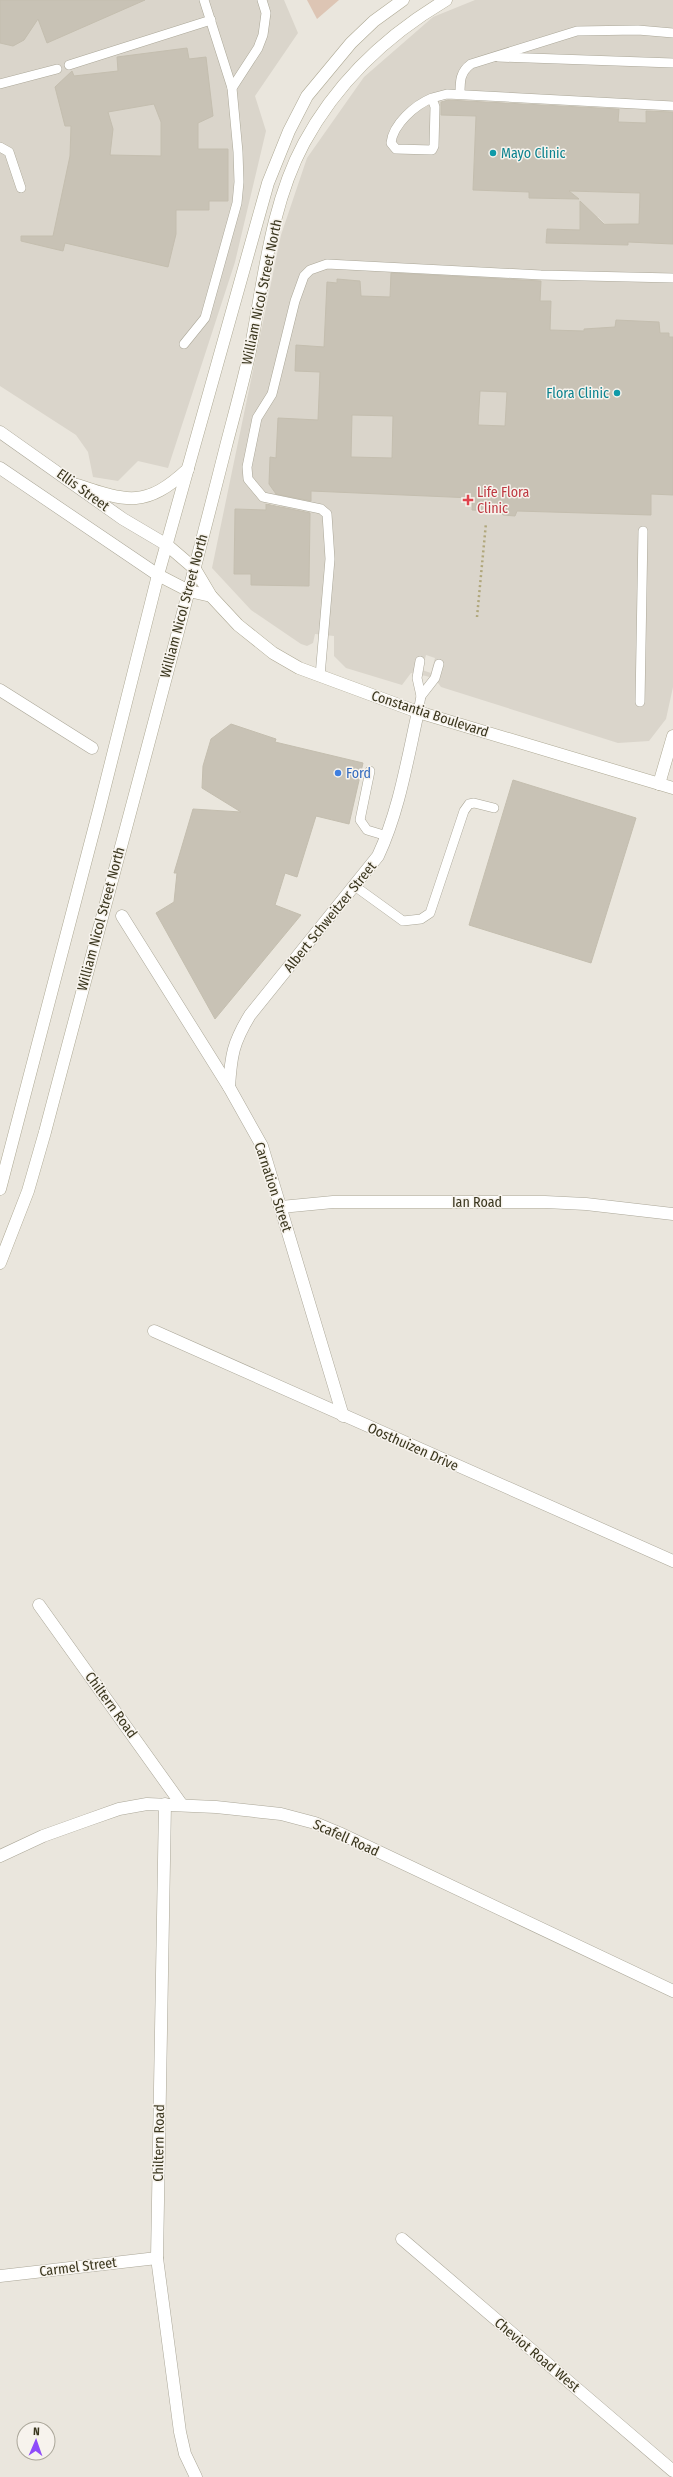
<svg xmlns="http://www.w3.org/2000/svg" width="673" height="2477" font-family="'Fira Sans Condensed',sans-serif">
	<rect width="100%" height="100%" fill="#eae6dd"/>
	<g fill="#dad5cb" fill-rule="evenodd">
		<polygon points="0,0 284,0 298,33 255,96 266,131 235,262 168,468 138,461 118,481 93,477 88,452 76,435 0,386"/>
		<path d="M475,0H673V112L646,111L643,187L513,114L618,118L619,104L441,97V114L476,116L473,190L529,192V198L566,199L567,191L670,194L640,204L638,242L673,244V687L666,719L649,741L618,743L441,687L435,679L426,676L411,673L402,685L346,668L334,656V636L315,634L313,643L307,646L301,644L251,610L212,568L281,235L307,158L364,77L433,17ZM580,217H598L604,223L628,224V245L546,243L547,229L580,230ZM266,503H281V512L310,513L309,586L251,585V574H234L235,509L266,510ZM426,655L435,658L431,673L422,670Z"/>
	</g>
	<polygon fill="#ddc5b4" points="307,0 339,0 317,19"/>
	<g fill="#c8c2b5" stroke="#c4beaf" fill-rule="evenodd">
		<polygon points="0,0 145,0 47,43 38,19 24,40 13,46 0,43"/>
		<path d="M187,48L189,59L206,57L213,116L198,123V149H228V201H209V210H176V234L168,267L65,243L63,251L21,241V236H53L70,156L71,126H65L55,87L72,71L74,76L118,71L117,57ZM154,104L161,122V156L110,155L113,129L108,112Z"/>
		<polygon points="448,100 619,109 618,122 646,123 646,111 673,112 673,244 628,242 628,245 546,243 547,229 580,230 580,201 604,224 639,224 640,193 569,191 579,199 529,198 529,192 473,190 476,116 441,115 441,102"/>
		<path d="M391,273L541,281L540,301H551L550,330L584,331V329L615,327L616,320L659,322L660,333H669V337H673V495L651,494V515L517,511L515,516L503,515L501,511L472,510L473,498L311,491V501L276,494L269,484L270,457L276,458L278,418L318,420L320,372L295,371L296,345L324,347L327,282L337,283V279L360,281L361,296L390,297ZM480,391L507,392L505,426L478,425ZM352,415L393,416L392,458L351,457Z"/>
		<polygon points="266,504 310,513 309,586 251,585 251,574 234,574 235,509 266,510"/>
		<polygon points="231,724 276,739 275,742 363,763 349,824 316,816 297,877 285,873 275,905 301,915 215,1019 156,913 174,902 177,873 174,873 193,809 241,812 202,788 203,766 211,739"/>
		<polygon points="513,780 636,818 591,963 469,925"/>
	</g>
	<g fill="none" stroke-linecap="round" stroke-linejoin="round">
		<g stroke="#aba798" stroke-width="10">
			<g id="lane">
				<polyline points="204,0 232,88"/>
				<polyline points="498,57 673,63"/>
				<polyline points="69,65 211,20"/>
				<polyline points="0,84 57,69"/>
				<path d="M460,94C460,81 460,72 471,64L577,31L638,30L673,33"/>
				<path d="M432,98C415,105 393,124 391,143L396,149L432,150L434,146L435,107L432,98L447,94L673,106"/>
				<polyline points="0,147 9,152 21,188"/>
				<polyline points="184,344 205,318 237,203 239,182 238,152 232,88 258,48 263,35 266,13 262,0"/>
				<polyline points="420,661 417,678 421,696"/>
				<polyline points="320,676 330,559 327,514 321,509 263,497 248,479 247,467 257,418 272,394 295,301 304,276 310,270 327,264 541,275 673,278"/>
				<polyline points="640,702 643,531"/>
				<polyline points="418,712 421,696 435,678 439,664"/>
				<polyline points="370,771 360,820 367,830 387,836"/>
				<polyline points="356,887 403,921 421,919 430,913 464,811 469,804 474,803 494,808"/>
			</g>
		</g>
		<g stroke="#aba798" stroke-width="13">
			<g id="street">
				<polyline points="0,432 123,519 167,545"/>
				<polyline points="0,468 158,575"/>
				<polyline points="0,690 92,748"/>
				<polyline points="122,916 229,1087 262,1146 343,1416"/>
				<path d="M229,1087C231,1055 233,1043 250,1015L378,856C399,811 407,761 418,712"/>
				<polyline points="281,1207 333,1202 545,1202 586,1204 673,1214"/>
				<polyline points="154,1331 673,1561"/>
				<polyline points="39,1605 182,1805"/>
				<polyline points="165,1804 157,2258 180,2432 185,2454 196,2477"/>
				<polyline points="0,1856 43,1836 85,1821 119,1809 147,1804 216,1807 281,1814 315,1823 339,1833 673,1991"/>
				<polyline points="402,2239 673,2471"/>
				<polyline points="0,2276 157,2258"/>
			</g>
		</g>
		<g stroke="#ada893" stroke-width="13">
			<g id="secondary">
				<path d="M77,485C128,502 146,508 188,469"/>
				<polyline points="167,545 195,569 211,596 238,625 273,653 299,668 418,712 673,788"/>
				<polyline points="158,575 189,591 211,596"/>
				<polyline points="659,784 673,736"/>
				<polyline points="0,1189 99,810 158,575 268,183 289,131 307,96 351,43 374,21 403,0"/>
				<path d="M0,1263L28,1191L45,1132C105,904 168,676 226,446C234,415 243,383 250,351C264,281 270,206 304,143C337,82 387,35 446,0"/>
			</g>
		</g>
		<polyline stroke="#b0a77b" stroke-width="2.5" stroke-dasharray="2 3" stroke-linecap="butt" points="477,617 486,523"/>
		<use href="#lane" stroke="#fff" stroke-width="9"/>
		<use href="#street" stroke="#fff" stroke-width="12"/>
		<use href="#secondary" stroke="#fff" stroke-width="12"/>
	</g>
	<g fill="#0f9aa8" stroke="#f7f3ed" stroke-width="1.5">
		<circle cx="493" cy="153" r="4"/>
		<circle cx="617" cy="393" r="4"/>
	</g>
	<path fill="#e0444e" stroke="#f7f3ed" stroke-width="1.5" d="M466 494h4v4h4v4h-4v4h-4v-4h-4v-4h4z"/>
	<circle fill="#3f7fe0" stroke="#f7f3ed" stroke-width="1.5" cx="338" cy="773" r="4"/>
	<g text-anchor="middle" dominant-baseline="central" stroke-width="3" stroke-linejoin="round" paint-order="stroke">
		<g font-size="14" fill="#0d838f" stroke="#f7f3ed" text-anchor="start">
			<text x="501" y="153">Mayo Clinic</text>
			<text x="609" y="393" text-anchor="end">Flora Clinic</text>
		</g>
		<g font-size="14" fill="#3a361e" stroke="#f7f3ed">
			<text transform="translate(262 292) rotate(-78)">William Nicol Street North</text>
			<text transform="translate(83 490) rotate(36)">Ellis Street</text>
			<text transform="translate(184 606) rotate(-75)">William Nicol Street North</text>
			<text transform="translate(430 714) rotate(18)">Constantia Boulevard</text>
			<text transform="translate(330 917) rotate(-51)">Albert Schweitzer Street</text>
			<text transform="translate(101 919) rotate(-75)">William Nicol Street North</text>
			<text transform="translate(273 1187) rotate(72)">Carnation Street</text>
			<text x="477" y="1202">Ian Road</text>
			<text transform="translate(413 1447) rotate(24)">Oosthuizen Drive</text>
			<text transform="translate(111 1705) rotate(54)">Chiltern Road</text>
			<text transform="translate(346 1838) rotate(24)">Scafell Road</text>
			<text transform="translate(159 2143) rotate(-89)">Chiltern Road</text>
			<text transform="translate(78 2267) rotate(-7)">Carmel Street</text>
			<text transform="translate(537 2355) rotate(40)">Cheviot Road West</text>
		</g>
		<g font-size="14" fill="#be3a42" stroke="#f7f3ed" text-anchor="start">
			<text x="477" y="492">Life Flora<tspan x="477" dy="16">Clinic</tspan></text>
		</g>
		<g font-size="14" fill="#366cbe" stroke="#f7f3ed" text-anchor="start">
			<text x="346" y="773">Ford</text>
		</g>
	</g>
	<g transform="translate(36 2441) rotate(2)"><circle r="19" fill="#f7f3ed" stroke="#aba79a"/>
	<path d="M0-3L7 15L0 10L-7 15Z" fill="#8e4bfa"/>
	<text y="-6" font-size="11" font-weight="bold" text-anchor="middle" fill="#3a361e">N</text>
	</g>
</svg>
